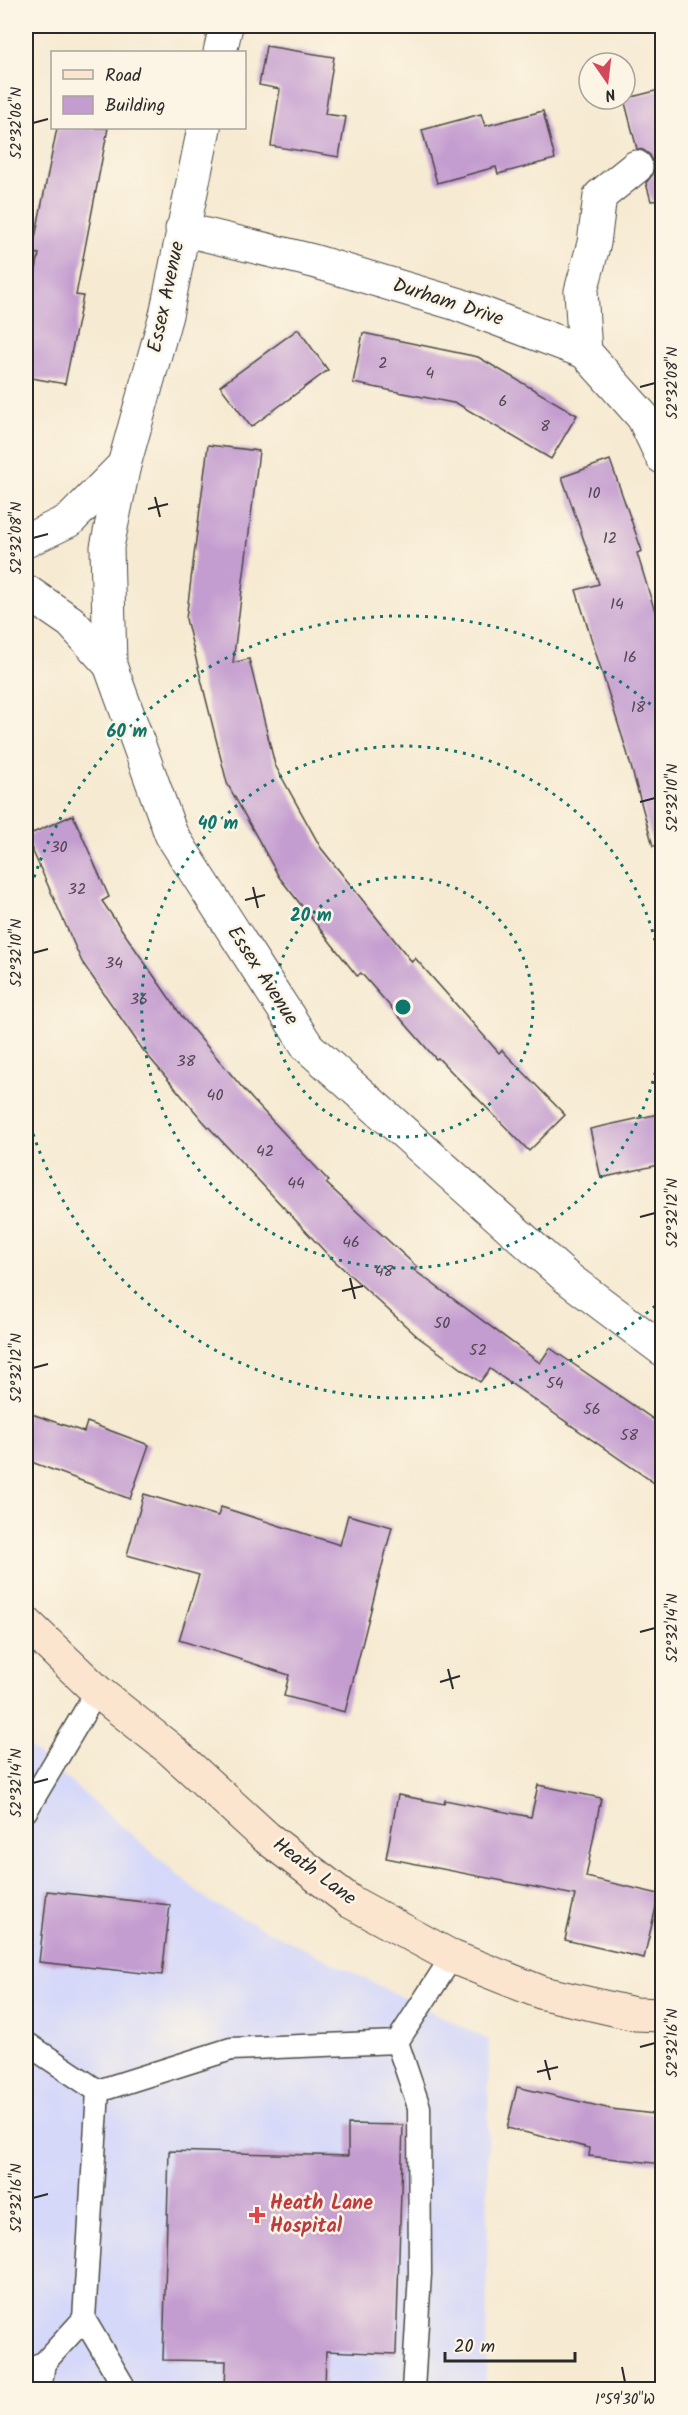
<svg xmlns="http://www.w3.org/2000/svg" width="688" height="2415" font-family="Kalam,sans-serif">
	<rect width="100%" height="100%" fill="#fcf5e5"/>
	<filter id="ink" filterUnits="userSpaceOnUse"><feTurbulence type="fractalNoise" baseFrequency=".0167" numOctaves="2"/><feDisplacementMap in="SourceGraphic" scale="12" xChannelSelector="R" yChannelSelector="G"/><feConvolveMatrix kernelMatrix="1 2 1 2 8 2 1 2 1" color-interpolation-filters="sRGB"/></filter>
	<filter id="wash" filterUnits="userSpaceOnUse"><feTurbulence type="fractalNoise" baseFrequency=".008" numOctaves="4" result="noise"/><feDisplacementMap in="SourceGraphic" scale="24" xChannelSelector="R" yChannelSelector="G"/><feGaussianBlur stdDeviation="1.35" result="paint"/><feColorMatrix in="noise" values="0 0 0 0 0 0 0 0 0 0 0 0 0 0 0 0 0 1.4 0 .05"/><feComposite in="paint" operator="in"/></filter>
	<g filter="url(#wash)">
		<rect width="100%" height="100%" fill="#f6ead2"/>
		<polygon fill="#d5d8f9" points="26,1744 210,1902 489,2040 486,2389 26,2389"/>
		<g id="blocks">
			<g fill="#c49dd0">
				<polygon points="266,46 334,57 325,114 346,117 339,157 271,146 280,89 259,85"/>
				<polygon points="663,89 663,200 651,201 646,183 653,174 654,164 650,155 643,150 637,149 624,99"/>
				<polygon points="543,111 555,159 498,174 496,167 437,183 422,130 481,114 485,126"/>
				<polygon points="57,128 108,128 76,295 83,296 65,384 26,377 26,321 39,254 32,253"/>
				<polygon points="298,329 328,370 251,427 220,386"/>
				<polygon points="363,333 478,357 577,415 551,459 458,404 353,383"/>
				<polygon points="208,445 259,451 233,663 249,659 275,765 321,848 412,962 415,958 499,1053 502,1050 565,1115 529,1151 438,1058 436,1059 361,973 357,976 279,877 227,783 186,619"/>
				<polygon points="610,460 642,551 637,553 663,638 663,845 653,846 627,752 576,590 599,584 562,477"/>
				<polygon points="73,815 109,897 102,901 183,1018 252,1099 329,1181 326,1183 417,1267 414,1270 540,1363 550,1348 663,1426 663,1489 490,1369 480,1382 418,1337 327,1254 203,1121 143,1050 82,962 26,836"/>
				<polygon points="663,1113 663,1164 601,1178 590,1129"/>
				<polygon points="26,1412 84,1432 87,1422 149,1445 130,1499 26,1460"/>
				<polygon points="144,1494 218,1516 221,1507 340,1545 348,1515 392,1527 345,1712 284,1696 289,1675 179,1640 199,1575 127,1555"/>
				<polygon points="538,1785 601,1798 586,1877 659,1894 644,1958 565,1940 575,1895 386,1858 398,1795 444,1804 445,1800 531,1817"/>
				<polygon points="47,1891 170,1905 162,1975 39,1962"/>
				<polygon points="517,2087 611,2109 663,2115 663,2164 589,2156 590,2148 507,2128"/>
				<polygon points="348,2124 403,2125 396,2354 326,2351 325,2390 225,2388 226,2361 163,2360 169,2151 348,2156"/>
			</g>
		</g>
	</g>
	<g filter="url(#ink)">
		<use href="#blocks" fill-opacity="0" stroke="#494844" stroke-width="1.5"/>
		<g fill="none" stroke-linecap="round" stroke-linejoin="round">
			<g stroke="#494844" stroke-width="25">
				<g id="lane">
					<polyline points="26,1811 97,1691"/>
					<polyline points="397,2042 419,2107 420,2274 413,2390"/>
					<polyline points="26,2043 98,2091 84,2319 126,2390"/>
					<polyline points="98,2091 231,2049 397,2042 452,1957"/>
					<polyline points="26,2369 44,2363 84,2319"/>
					<polyline points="40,2390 44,2363"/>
				</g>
			</g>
			<g stroke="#494844" stroke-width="35">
				<g id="street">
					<polyline points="220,52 226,26"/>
					<polyline points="204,128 166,315 124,465 107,547 110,665 171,834 308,1047 566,1277 662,1349"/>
					<polyline points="182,229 313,261 457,304 585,352 643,417 662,457"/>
					<polyline points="585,352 581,291 594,243 600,196 636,167"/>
					<polyline points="26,541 70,520 124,465"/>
					<polyline points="26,591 71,622 110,665"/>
				</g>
			</g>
			<g stroke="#494844" stroke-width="35">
				<polyline id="secondary" points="26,1623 97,1691 170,1749 266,1837 351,1902 452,1957 543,1993 635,2014 662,2015"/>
			</g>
			<use href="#lane" stroke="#fff" stroke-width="22"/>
			<use href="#street" stroke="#fff" stroke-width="33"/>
			<use href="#secondary" stroke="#fce5cf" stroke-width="33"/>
		</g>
	</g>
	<path fill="none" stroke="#2b2b2b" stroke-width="2" d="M33,123L48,119M640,387L655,383M155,497L160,517M148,509L168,504M33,538L48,534M640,802L655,798M253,887L258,908M245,900L265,895M33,953L48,949M640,1217L655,1213M350,1278L355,1299M342,1291L363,1286M33,1368L48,1364M640,1632L655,1628M448,1669L453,1689M440,1682L460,1676M33,1783L48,1779M640,2047L655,2043M545,2060L550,2080M537,2072L558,2067M33,2198L48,2194M622,2367L625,2382"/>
	<g fill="none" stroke="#0f766e" stroke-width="3" stroke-dasharray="3 6">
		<circle cx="403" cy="1007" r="130"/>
		<path d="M662 1037A261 261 0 1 1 662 977"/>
		<path d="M662 1300A391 391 0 0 1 26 1111M26 903A391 391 0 0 1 662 714"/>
	</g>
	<path fill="#e0444e" stroke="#fcf5e5" stroke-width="2" d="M254 2206h6v6h6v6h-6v6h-6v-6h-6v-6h6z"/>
	<g text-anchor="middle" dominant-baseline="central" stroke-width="5" stroke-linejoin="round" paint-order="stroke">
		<g font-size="16" fill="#514854">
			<text x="383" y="363">2</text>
			<text x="430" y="373">4</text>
			<text x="503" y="401">6</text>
			<text x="545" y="426">8</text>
			<text x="594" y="493">10</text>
			<text x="610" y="538">12</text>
			<text x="617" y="604">14</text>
			<text x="630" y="657">16</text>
			<text x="638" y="707">18</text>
			<text x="59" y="847">30</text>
			<text x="77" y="889">32</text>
			<text x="114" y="963">34</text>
			<text x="139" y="999">36</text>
			<text x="186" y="1061">38</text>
			<text x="215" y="1095">40</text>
			<text x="265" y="1151">42</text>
			<text x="296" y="1183">44</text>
			<text x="351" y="1242">46</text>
			<text x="384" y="1271">48</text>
			<text x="442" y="1323">50</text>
			<text x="478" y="1350">52</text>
			<text x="555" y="1383">54</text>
			<text x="592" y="1409">56</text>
			<text x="629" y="1435">58</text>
		</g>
		<g font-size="20" fill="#2b2b2b" stroke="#fcf5e5">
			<text transform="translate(167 297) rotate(-78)">Essex Avenue</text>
			<text transform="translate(448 303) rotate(18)">Durham Drive</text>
			<text transform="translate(262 976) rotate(57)">Essex Avenue</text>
			<text transform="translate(314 1872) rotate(37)">Heath Lane</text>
		</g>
		<g font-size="20" font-weight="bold" fill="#be3a42" stroke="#fcf5e5" text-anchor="start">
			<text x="270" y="2204">Heath Lane<tspan x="270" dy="23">Hospital</tspan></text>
		</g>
	</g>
	<circle cx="403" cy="1007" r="9" fill="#0f766e" stroke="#fcf5e5" stroke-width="3"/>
	<g font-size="18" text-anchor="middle" font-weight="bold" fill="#0f766e" stroke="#fcf5e5" stroke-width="5" stroke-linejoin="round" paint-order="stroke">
		<text x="127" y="737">60 m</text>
		<text x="218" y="829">40 m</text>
		<text x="311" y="921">20 m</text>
	</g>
	<rect width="688" height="2415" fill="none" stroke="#fcf5e5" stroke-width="66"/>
	<rect x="51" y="51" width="195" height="78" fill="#fcf5e5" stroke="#a8a49b" stroke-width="1.5"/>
	<rect x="63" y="70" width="30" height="9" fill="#fce5cf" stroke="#a8a49b" stroke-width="1.5"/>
	<text x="105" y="81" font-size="18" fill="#2b2b2b">Road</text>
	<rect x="63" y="96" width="30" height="18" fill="#c49dd0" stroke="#a8a49b" stroke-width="1.5"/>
	<text x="105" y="111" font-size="18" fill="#2b2b2b">Building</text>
	<g transform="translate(607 81) rotate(166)"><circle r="28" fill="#fcf5e5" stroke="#a8a49b" stroke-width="1.5"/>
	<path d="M0-4.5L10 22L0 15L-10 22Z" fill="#d1495b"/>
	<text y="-9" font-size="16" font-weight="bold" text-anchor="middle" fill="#2b2b2b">N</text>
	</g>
	<path d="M445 2352v9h130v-9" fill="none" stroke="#2b2b2b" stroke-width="3"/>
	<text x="454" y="2352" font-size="18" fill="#2b2b2b" stroke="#fcf5e5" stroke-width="4.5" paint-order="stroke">20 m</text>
	<rect x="33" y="33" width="622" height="2349" fill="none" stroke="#2b2b2b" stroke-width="2"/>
	<g font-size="15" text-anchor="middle" fill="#2b2b2b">
		<text transform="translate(16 123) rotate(-90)" y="5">52°32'06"N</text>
		<text transform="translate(672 383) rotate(-90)" y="5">52°32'08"N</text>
		<text transform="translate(16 538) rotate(-90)" y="5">52°32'08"N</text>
		<text transform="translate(672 798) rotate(-90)" y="5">52°32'10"N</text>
		<text transform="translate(16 953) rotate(-90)" y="5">52°32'10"N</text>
		<text transform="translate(672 1213) rotate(-90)" y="5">52°32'12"N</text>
		<text transform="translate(16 1368) rotate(-90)" y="5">52°32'12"N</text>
		<text transform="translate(672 1628) rotate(-90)" y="5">52°32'14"N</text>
		<text transform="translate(16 1783) rotate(-90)" y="5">52°32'14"N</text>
		<text transform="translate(672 2043) rotate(-90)" y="5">52°32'16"N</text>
		<text transform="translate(16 2198) rotate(-90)" y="5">52°32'16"N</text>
		<text x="625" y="2404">1°59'30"W</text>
	</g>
</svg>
